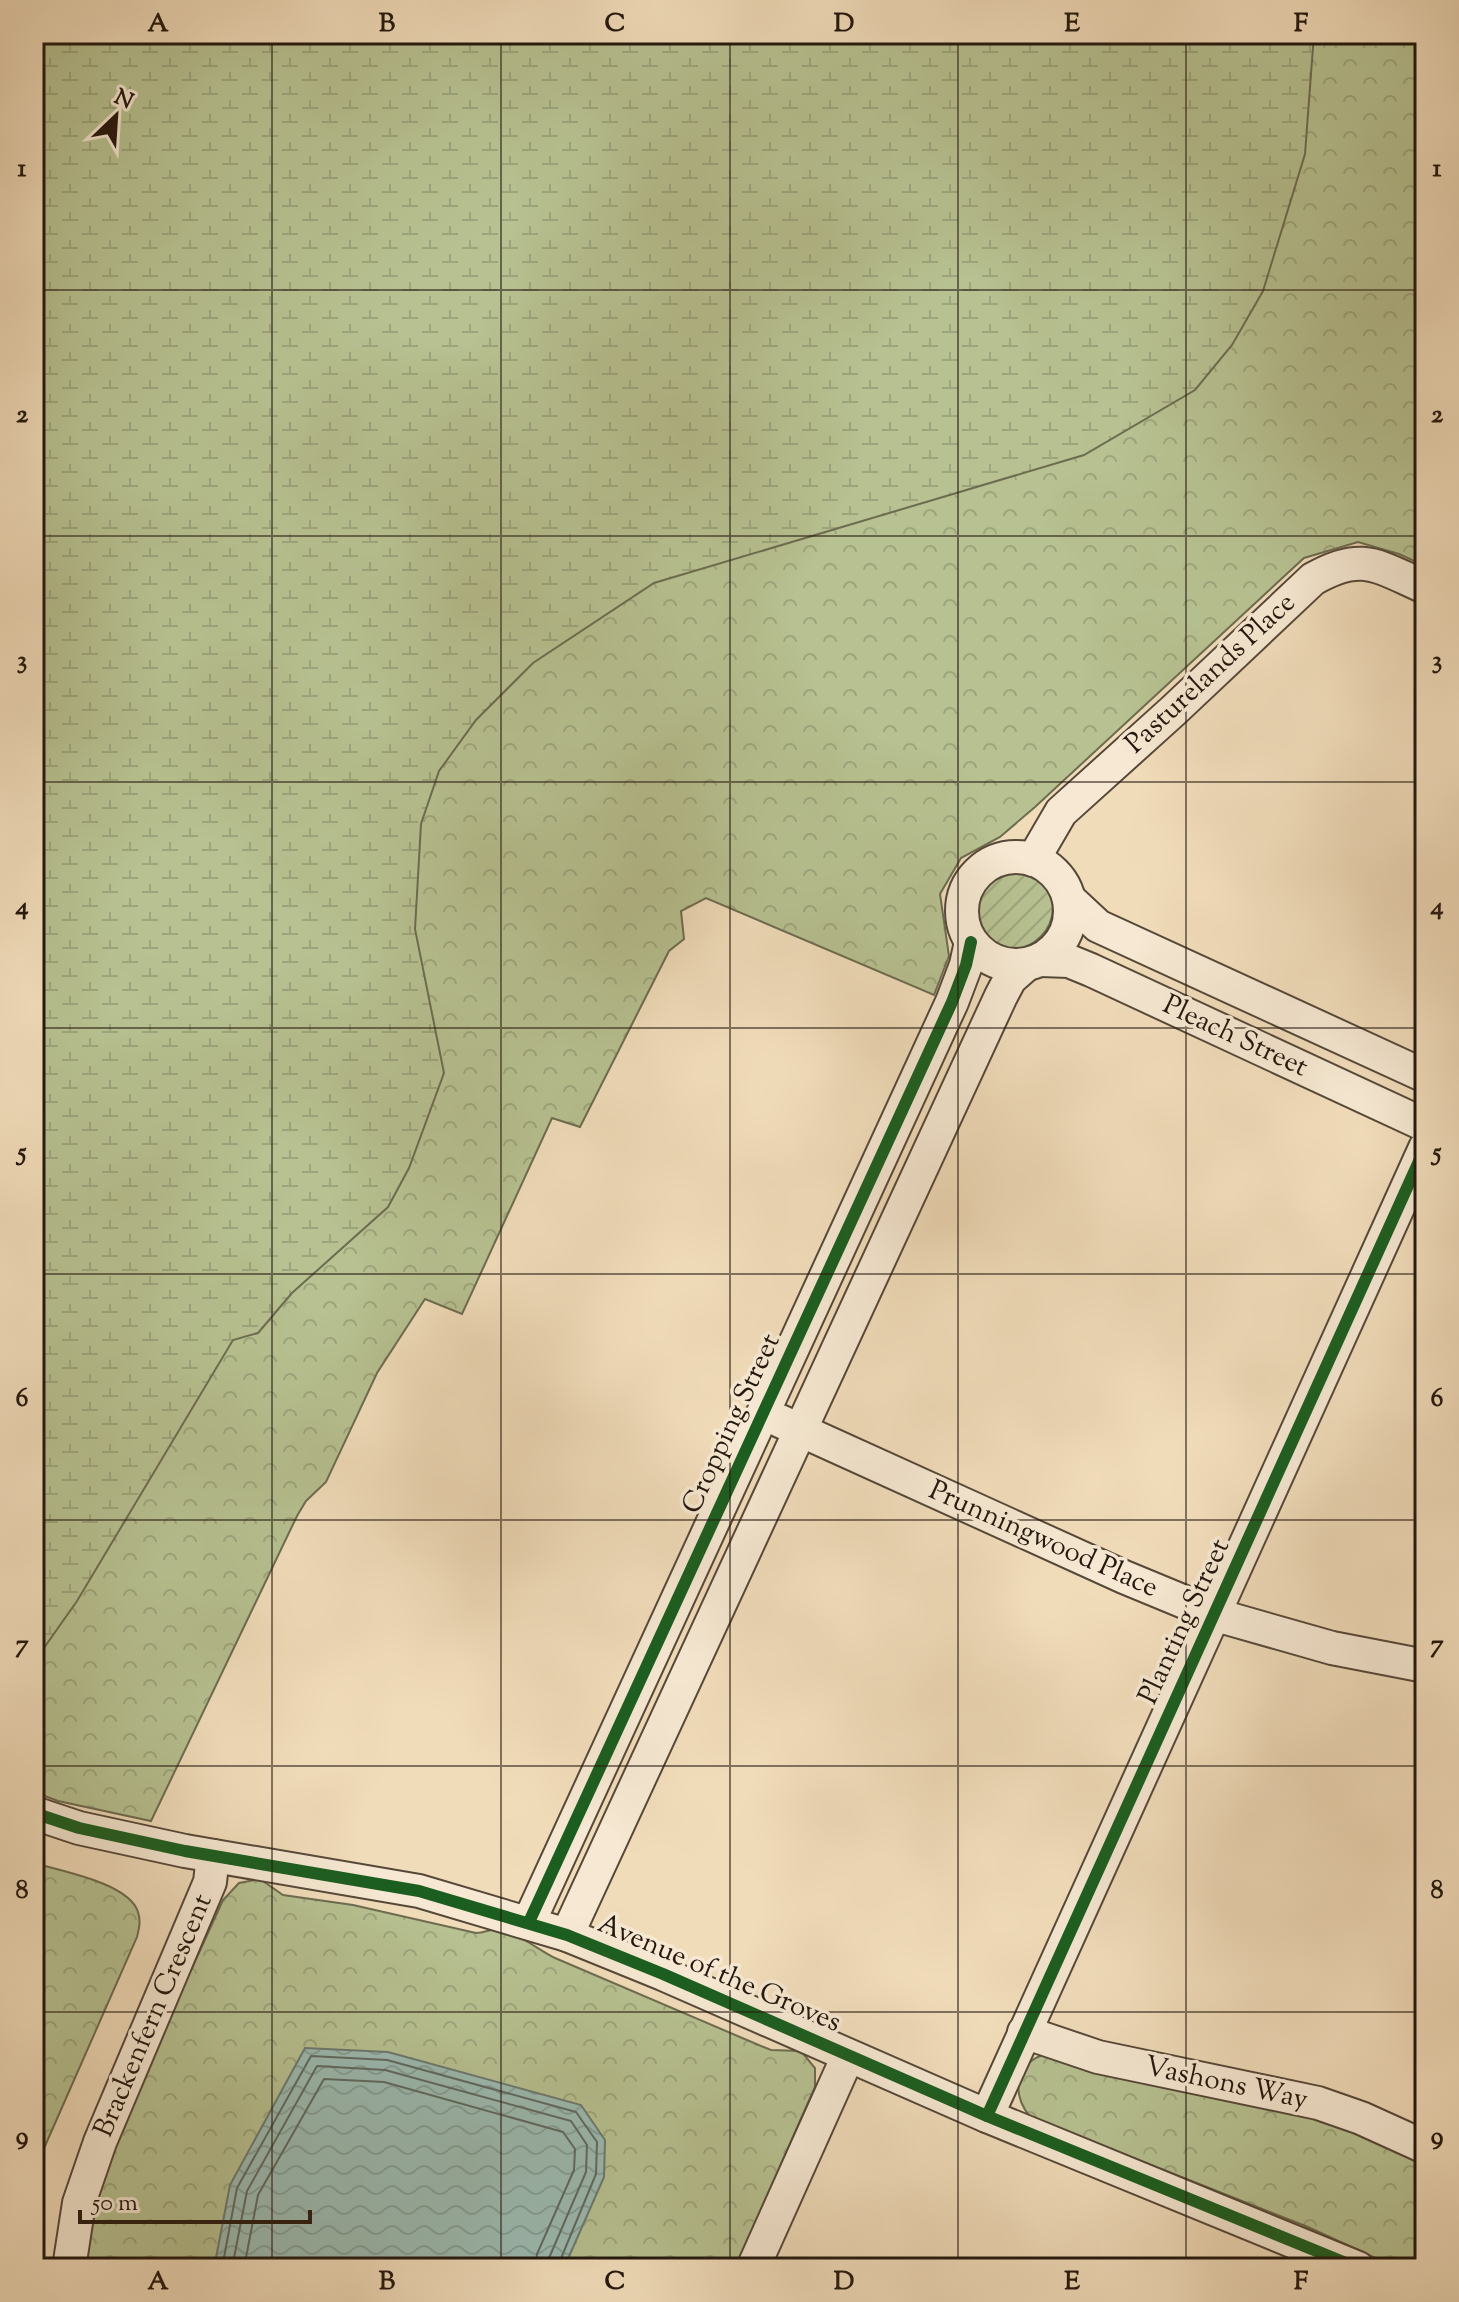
<svg xmlns="http://www.w3.org/2000/svg" width="1459" height="2302" font-family="'Sorts Mill Goudy',serif">
	<defs>
		<pattern id="forest-crowns" width="20" height="18" patternUnits="userSpaceOnUse" patternTransform="scale(2)"><rect width="20" height="18" fill="#b7c191"/><path d="M2 6a3 3 0 1 1 6 0M12 15a3 3 0 1 1 6 0" fill="none" stroke="#9da57c"/></pattern>
		<pattern id="wetland-marsh" width="20" height="14" patternUnits="userSpaceOnUse" patternTransform="scale(2)"><rect width="20" height="14" fill="#b7c191"/><path d="M1 5h8M5 5V1M11 12h8M15 12V8" fill="none" stroke="#9da57c"/></pattern>
		<pattern id="garden-furrows" width="10" height="10" patternUnits="userSpaceOnUse" patternTransform="scale(2)"><rect width="10" height="10" fill="#b7c191"/><path d="M-1 1l2-2M0 10L10 0M9 11l2-2" fill="none" stroke="#9da57c"/></pattern>
		<pattern id="water-waves" width="16" height="10" patternUnits="userSpaceOnUse" patternTransform="scale(2)"><rect width="16" height="10" fill="#9bbbb2"/><path d="M0 5q4-4 8 0t8 0" fill="none" stroke="#85a098"/></pattern>
	</defs>
	<rect width="100%" height="100%" fill="#f1dcba"/>
	<filter id="stains"><feTurbulence type="fractalNoise" baseFrequency=".0025" numOctaves="4"/><feColorMatrix values="0 0 0 0 .2 0 0 0 0 .09 0 0 0 0 .02 0 0 0 .5 -.17"/></filter>
	<radialGradient id="worn" r=".72"><stop offset=".6" stop-color="#630" stop-opacity="0"/><stop offset="1" stop-color="#630" stop-opacity=".3"/></radialGradient>
	<g fill="url(#forest-crowns)" stroke="#6d6c50" stroke-width="2">
		<polygon points="34,34 1425,34 1425,566 1399,554 1358,542 1304,558 1035,807 1000,837 961,858 940,894 949,956 934,995 706,898 681,911 684,939 669,951 580,1127 552,1118 462,1314 425,1299 377,1373 326,1482 306,1501 297,1516 151,1821 58,1801 34,1792"/>
		<path d="M34,1863C61,1871 129,1883 138,1912C141,1921 139,1929 137,1937L34,2171Z"/>
		<path d="M260,1879L283,1895L353,1905L476,1933C484,1933 488,1930 496,1929C511,1928 540,1951 555,1958L761,2046L771,2050L801,2051L815,2068V2087L735,2268H84L87,2223L101,2174L145,2071L223,1900L239,1883Z"/>
		<path d="M1053,2052L1255,2096L1425,2155V2268H1397L1308,2227L1030,2117C1009,2090 1017,2059 1053,2052Z"/>
	</g>
	<polygon fill="url(#wetland-marsh)" stroke="#6d6c50" stroke-width="2" points="34,34 1314,34 1305,154 1263,291 1232,345 1195,390 1084,455 654,583 533,663 476,720 439,771 421,824 415,929 444,1073 409,1168 388,1207 292,1293 258,1333 233,1340 77,1601 34,1662"/>
	<circle fill="url(#garden-furrows)" stroke="#6d6c50" stroke-width="2" cx="1011" cy="907" r="42"/>
	<polygon fill="url(#water-waves)" stroke="#6b7970" stroke-width="2" points="305,2048 388,2052 581,2105 605,2140 604,2177 564,2268 214,2268 230,2185"/>
	<g fill="none" stroke-linecap="round" stroke-linejoin="round">
		<g stroke="#5f6960" stroke-width="2">
			<polyline points="222,2268 237,2188 311,2056 387,2060 576,2112 597,2142 596,2174 557,2268"/>
			<polyline points="232,2268 247,2191 317,2066 385,2070 571,2121 587,2145 586,2172 549,2258 547,2268"/>
			<polyline points="244,2268 258,2195 324,2079 384,2082 563,2132 575,2149 574,2170 537,2254 535,2268"/>
		</g>
		<g stroke="#564839" stroke-width="36">
			<g id="minor">
				<circle cx="1016" cy="911" r="54"/>
				<path d="M1033,860L1061,812L1173,711L1313,579C1362,551 1377,566 1425,587"/>
				<polyline points="1069,899 1098,926 1425,1076"/>
				<polyline points="1041,960 1069,961 1091,970 1425,1125"/>
				<polyline points="780,1421 1124,1577 1216,1615 1332,1648 1425,1666"/>
				<polyline points="34,1813 79,1828 185,1851 419,1891 567,1935 663,1974 987,2116 1358,2268"/>
				<polyline points="529,1922 952,1002 966,965 971,942"/>
				<polyline points="567,1935 1001,996 1010,979 1026,965"/>
				<polyline points="1024,2032 1098,2057 1318,2103 1361,2118 1425,2147"/>
				<polyline points="987,2116 1425,1148"/>
				<polyline points="69,2268 79,2203 100,2142 210,1882 213,1856"/>
				<polyline points="753,2268 848,2056"/>
			</g>
		</g>
		<use href="#minor" stroke="#f6e8d2" stroke-width="32"/>
		<g stroke="#f6e8d2" stroke-width="17">
			<g id="cycleway">
				<polyline points="34,1813 79,1828 185,1851 419,1891 567,1935 663,1974 987,2116 1358,2268"/>
				<polyline points="529,1922 952,1002 966,965 971,942"/>
				<polyline points="987,2116 1425,1148"/>
			</g>
		</g>
		<use href="#cycleway" stroke="#1b5e20" stroke-width="12"/>
	</g>
	<path fill="none" stroke="#23170e" stroke-width="2" stroke-opacity="0.55" d="M272,34V2268M501,34V2268M730,34V2268M958,34V2268M1186,34V2268M34,290H1425M34,536H1425M34,782H1425M34,1028H1425M34,1274H1425M34,1520H1425M34,1766H1425M34,2012H1425"/>
	<g text-anchor="middle" dominant-baseline="central" stroke-width="7" stroke-linejoin="round" paint-order="stroke">
		<g font-size="28" fill="#23170e" stroke="#f6e8d2">
			<text transform="translate(1211 674) rotate(-43)">Pasturelands Place</text>
			<text transform="translate(1235 1037) rotate(25)">Pleach Street</text>
			<text transform="translate(732 1424) rotate(-65)">Cropping Street</text>
			<text transform="translate(1043 1540) rotate(24)">Prunningwood Place</text>
			<text transform="translate(1185 1622) rotate(-65)">Planting Street</text>
			<text transform="translate(719 1974) rotate(23)">Avenue of the Groves</text>
			<text transform="translate(154 2016) rotate(-67)">Brackenfern Crescent</text>
			<text transform="translate(1226 2084) rotate(12)">Vashons Way</text>
		</g>
	</g>
	<rect width="1459" height="2302" fill="none" stroke="#f1dcba" stroke-width="88"/>
	<g transform="translate(116 116) rotate(25)" stroke="#f6e8d2" stroke-width="6" paint-order="stroke">
	<path d="M0-6L14 30L0 20L-14 30Z" fill="#23170e"/>
	<text y="-12" font-size="22" font-weight="bold" text-anchor="middle" fill="#23170e">N</text>
	</g>
	<path d="M80 2210v12h230v-12" fill="none" stroke="#23170e" stroke-width="4"/>
	<text x="92" y="2210" font-size="24" fill="#23170e" stroke="#f6e8d2" stroke-width="6" paint-order="stroke">50 m</text>
	<rect x="44" y="44" width="1371" height="2214" fill="none" stroke="#23170e" stroke-width="3"/>
	<g font-size="26" text-anchor="middle" font-weight="bold" fill="#23170e">
		<text x="158" y="31">A</text>
		<text x="387" y="31">B</text>
		<text x="615" y="31">C</text>
		<text x="844" y="31">D</text>
		<text x="1072" y="31">E</text>
		<text x="1301" y="31">F</text>
		<text x="22" y="176">1</text>
		<text x="1437" y="176">1</text>
		<text x="22" y="422">2</text>
		<text x="1437" y="422">2</text>
		<text x="22" y="668">3</text>
		<text x="1437" y="668">3</text>
		<text x="22" y="914">4</text>
		<text x="1437" y="914">4</text>
		<text x="22" y="1160">5</text>
		<text x="1437" y="1160">5</text>
		<text x="22" y="1406">6</text>
		<text x="1437" y="1406">6</text>
		<text x="22" y="1652">7</text>
		<text x="1437" y="1652">7</text>
		<text x="22" y="1898">8</text>
		<text x="1437" y="1898">8</text>
		<text x="22" y="2144">9</text>
		<text x="1437" y="2144">9</text>
		<text x="158" y="2289">A</text>
		<text x="387" y="2289">B</text>
		<text x="615" y="2289">C</text>
		<text x="844" y="2289">D</text>
		<text x="1072" y="2289">E</text>
		<text x="1301" y="2289">F</text>
	</g>
	<rect width="100%" height="100%" filter="url(#stains)"/>
	<rect width="100%" height="100%" fill="url(#worn)"/>
</svg>
